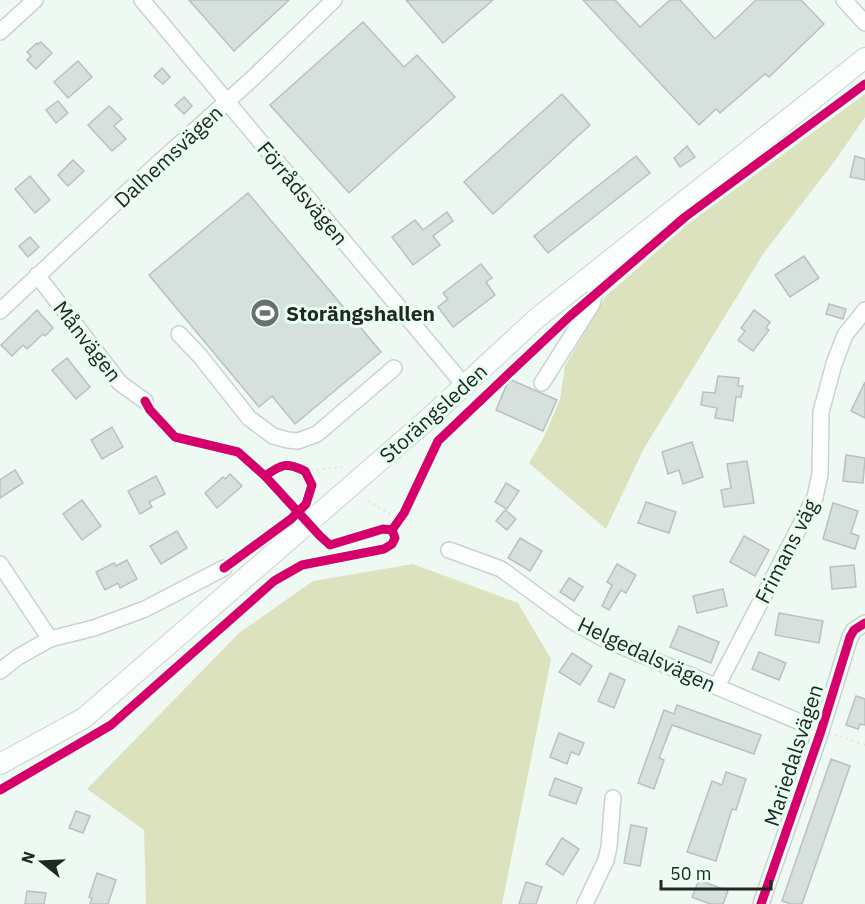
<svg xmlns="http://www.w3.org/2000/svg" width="865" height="904" font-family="'IBM Plex Sans',sans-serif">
	<rect width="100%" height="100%" fill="#eef9f3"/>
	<g fill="#dce2be">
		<polygon points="865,94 865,117 834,162 763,254 643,450 606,529 529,463 545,435 560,399 565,366 606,296 688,224"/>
		<polygon points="413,564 518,603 551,659 502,904 146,904 144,830 87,789 239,633 313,581"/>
	</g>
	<g fill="#d6e0dd" stroke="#b8c1be" stroke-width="1.5">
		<polygon points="189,0 289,0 234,51"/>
		<polygon points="406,0 493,0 443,43"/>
		<polygon points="583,0 615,0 640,27 670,0 680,0 715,39 756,0 801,0 824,24 769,77 765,74 720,113 716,109 699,125"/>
		<polygon points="363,22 404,67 417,55 455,97 349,193 270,105"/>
		<polygon points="41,42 52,53 36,69 27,60 31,56 27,52 37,43 38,44"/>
		<polygon points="78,61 92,77 68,98 54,82"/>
		<polygon points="162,68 170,77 163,84 154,76"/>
		<polygon points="562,94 590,125 493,214 464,182"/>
		<polygon points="184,97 192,106 184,114 175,105"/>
		<polygon points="58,101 68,113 56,123 46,110"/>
		<polygon points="109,106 122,119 114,126 126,139 112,151 88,125"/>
		<polygon points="687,146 695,157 680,167 674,158"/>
		<polygon points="636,156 650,173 548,253 534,236"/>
		<polygon points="855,156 865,159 865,180 850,177"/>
		<polygon points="73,160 84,171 68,186 58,175"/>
		<polygon points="30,176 50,200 35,213 15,189"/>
		<polygon points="248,193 381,352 295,424 272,396 259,407 149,275"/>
		<polygon points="447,212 453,221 433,236 440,245 413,265 392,237 415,220 423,230"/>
		<polygon points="30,237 39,247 28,257 19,246"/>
		<polygon points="804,256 819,278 790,297 775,275"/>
		<polygon points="481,264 492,278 486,282 495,295 453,327 438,307 448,299 443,293"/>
		<polygon points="829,304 846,309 843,319 826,314"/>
		<polygon points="37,310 53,328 45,336 43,334 27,349 23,345 12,356 1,345"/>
		<polygon points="754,310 770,322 766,328 769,330 753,351 738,340 745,331 741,328"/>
		<polygon points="67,358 90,387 76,399 52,370"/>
		<polygon points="718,376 739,378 738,386 743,386 741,397 736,397 733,421 715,418 717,408 701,405 703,392 715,393"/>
		<polygon points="509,379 557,400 543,431 496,410"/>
		<polygon points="865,382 865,418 851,411"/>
		<polygon points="112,427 123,447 102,459 91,440"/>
		<polygon points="692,442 703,477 683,484 679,470 668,474 662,452"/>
		<polygon points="846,455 865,458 863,483 843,481"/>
		<polygon points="747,461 754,503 724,507 721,490 731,488 727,464"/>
		<polygon points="15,470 23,483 0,498 0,480"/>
		<polygon points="230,474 242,486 217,508 205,493 223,477 225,479"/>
		<polygon points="156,476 165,494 149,502 152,507 140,514 128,491"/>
		<polygon points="506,483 519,491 507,509 495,502"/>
		<polygon points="82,500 101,526 82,540 63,514"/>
		<polygon points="646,502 676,512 669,533 638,523"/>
		<polygon points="833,503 858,511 851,533 859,536 855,549 823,539"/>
		<polygon points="505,510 516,519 507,530 496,521"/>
		<polygon points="177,531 187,548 161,564 150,546"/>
		<polygon points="744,536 769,550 755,576 730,562"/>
		<polygon points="520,538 542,551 530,571 508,558"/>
		<polygon points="127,560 137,579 120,588 118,583 105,590 96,572 114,563 116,566"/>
		<polygon points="617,564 636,575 626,593 621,590 609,610 602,606 612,585 607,582"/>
		<polygon points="854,565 856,587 832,589 830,567"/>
		<polygon points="569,578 583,587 574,601 560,592"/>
		<polygon points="723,589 727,606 697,613 693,596"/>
		<polygon points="779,613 823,621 819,643 775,635"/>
		<polygon points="679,626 719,642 711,663 670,647"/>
		<polygon points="759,652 786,663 779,680 752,669"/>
		<polygon points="572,653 592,666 580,685 559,672"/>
		<polygon points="610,673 625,680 614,708 598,701"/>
		<polygon points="856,696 865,699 865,725 860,724 858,729 846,725"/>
		<polygon points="677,705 761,735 754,754 672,725 659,758 664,760 654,789 638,783 664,710 674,714"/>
		<polygon points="559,733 584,743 579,755 571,752 567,764 550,757"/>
		<polygon points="831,759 850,766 802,904 791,904 782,901"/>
		<polygon points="726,772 746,779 736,810 732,809 716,861 687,852 712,781 722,785"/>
		<polygon points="555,778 582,788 576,804 549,795"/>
		<polygon points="76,811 90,816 83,833 69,828"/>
		<polygon points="631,825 647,828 640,866 624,863"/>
		<polygon points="562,838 579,849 563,875 546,864"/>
		<polygon points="97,873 116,880 108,904 90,904 92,898 89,897"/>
		<polygon points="699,880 728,891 723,904 710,904 692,897"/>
		<polygon points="526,882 542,887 536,904 519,904"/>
		<polygon points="27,891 46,893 44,904 25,904"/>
	</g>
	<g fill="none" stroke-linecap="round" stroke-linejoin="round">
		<g stroke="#cad2ce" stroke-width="18">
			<g id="minor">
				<polyline points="142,0 464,385"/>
				<polyline points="844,0 865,23"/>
				<polyline points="0,32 35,0"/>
				<polyline points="37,275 120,383 145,401"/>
				<polyline points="0,311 154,167 253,78 334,0"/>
				<polyline points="179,334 200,356 249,418 273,436 288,440 298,441 317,434 394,368"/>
				<polyline points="542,383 592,304 601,267"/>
				<polyline points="449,550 501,569 572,621 602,638 821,731"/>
				<polyline points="0,564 50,639"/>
				<polyline points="0,671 18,657 50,639 94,628 145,609 224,568"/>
				<polyline points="717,686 815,497 820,474 821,412 834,364 845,335 865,310"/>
				<polyline points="585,904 606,860 609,847 613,798"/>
				<polyline points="761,904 821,731 850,637 854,630 865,623"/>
			</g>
		</g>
		<g stroke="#cad2ce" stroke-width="22">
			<polyline id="major" points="0,764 84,718 428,419 537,318 865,58"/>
		</g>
		<g stroke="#dee2df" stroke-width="2" stroke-dasharray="1.5 4.5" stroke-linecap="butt">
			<polyline points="305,471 343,467"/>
			<polyline points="368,501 399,519"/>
			<polyline points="835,735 865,745"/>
		</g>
		<use href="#minor" stroke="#fcfefd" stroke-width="15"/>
		<use href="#major" stroke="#fcfefd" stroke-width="20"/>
		<g stroke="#e9fef3" stroke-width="13">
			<g id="cycleway">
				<polyline points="145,401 150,410 175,437 238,452 265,476 320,536 330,545 383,529 392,530"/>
				<polyline points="392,530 404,513 438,441 501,381 570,316 685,217 865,84"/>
				<path d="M224,568L291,519L306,504L312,485L305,471C286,462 282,464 265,476"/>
				<polyline points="0,790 111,725 274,581 302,565 384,549 392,544 395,538 392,530"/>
				<polyline points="761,904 821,731 850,637 854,630 865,623"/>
			</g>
		</g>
		<use href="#cycleway" stroke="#d6006c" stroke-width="9"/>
	</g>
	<defs>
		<g id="stadium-disc" transform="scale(1.5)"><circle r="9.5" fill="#68716c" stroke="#e9fef3"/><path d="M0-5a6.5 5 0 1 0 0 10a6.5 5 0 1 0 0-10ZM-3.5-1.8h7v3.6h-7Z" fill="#fff"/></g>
	</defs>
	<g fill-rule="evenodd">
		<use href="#stadium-disc" x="265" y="313"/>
	</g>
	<g text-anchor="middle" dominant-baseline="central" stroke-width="6" stroke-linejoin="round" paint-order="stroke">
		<g font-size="21" fill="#202824" stroke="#e9fef3">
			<text transform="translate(168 156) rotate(-43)">Dalhemsvägen</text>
			<text transform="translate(303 193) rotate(50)">Förrådsvägen</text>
			<text transform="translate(88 341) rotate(52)">Månvägen</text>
			<text transform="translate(433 413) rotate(-42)">Storängsleden</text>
			<text transform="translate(786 551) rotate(-63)">Frimans väg</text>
			<text transform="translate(647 654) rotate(25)">Helgedalsvägen</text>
			<text transform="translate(793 755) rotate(-72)">Mariedalsvägen</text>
		</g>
		<g font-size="21" font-weight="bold" fill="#202824" stroke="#e9fef3" text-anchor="start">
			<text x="286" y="313">Storängshallen</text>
		</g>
	</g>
	<g transform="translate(42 862) rotate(288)" stroke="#e9fef3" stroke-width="4.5" paint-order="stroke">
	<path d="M0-4.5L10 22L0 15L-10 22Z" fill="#202824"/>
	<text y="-9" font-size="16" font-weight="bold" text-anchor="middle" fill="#202824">N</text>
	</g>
	<path d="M661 880v9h110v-9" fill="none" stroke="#202824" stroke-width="3"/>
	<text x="670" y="880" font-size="18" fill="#202824" stroke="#e9fef3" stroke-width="4.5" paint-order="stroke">50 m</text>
</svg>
